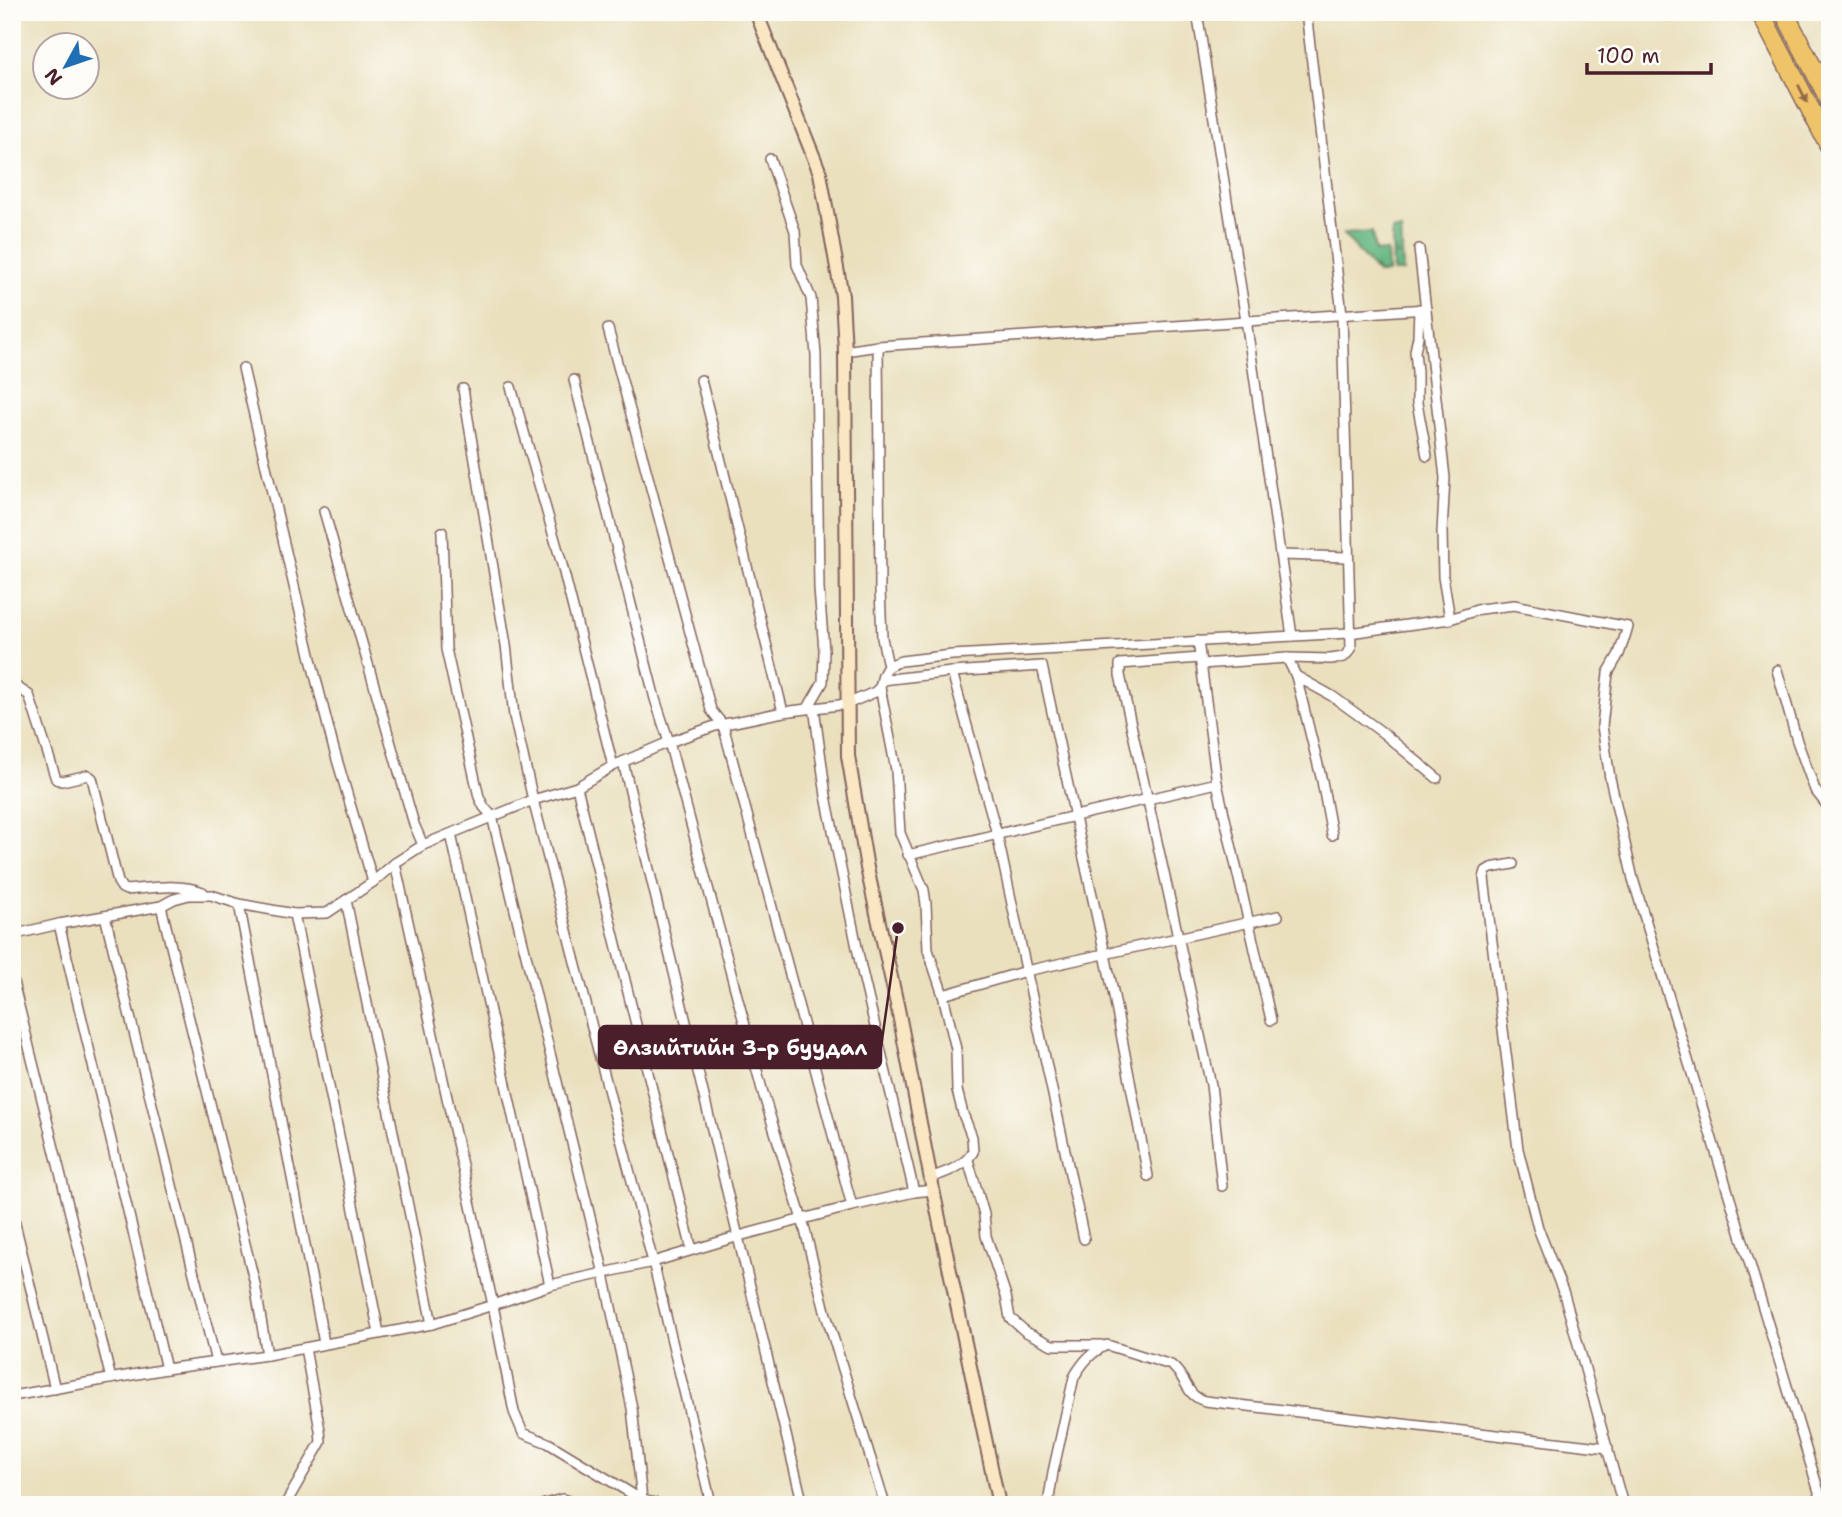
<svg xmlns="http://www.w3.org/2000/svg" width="1842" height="1517" font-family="'Shantell Sans',sans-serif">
	<defs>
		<pattern id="forest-firs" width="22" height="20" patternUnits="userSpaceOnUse" patternTransform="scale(1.75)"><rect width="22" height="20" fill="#6ab984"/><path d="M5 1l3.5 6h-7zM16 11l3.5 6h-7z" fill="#59966c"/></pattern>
	</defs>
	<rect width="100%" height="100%" fill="#fdfcf7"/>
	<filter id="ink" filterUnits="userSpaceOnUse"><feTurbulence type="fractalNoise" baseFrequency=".0143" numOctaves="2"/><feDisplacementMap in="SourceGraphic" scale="14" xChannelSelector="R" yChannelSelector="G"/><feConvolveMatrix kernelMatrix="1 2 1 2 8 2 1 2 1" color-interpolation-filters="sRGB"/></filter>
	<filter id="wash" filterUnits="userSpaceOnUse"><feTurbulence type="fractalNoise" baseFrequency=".00686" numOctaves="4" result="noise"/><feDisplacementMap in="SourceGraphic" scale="28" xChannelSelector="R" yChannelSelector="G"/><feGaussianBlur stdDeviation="1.57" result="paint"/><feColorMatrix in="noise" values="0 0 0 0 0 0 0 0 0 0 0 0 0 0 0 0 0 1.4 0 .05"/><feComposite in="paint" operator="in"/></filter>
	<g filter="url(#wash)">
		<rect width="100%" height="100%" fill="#eae0be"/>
		<g fill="url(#forest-firs)" stroke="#5a6c58" stroke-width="2">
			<polygon points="1401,230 1403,272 1393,272 1392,231"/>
			<polygon points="1372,232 1375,252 1387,251 1388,273 1377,273 1343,234"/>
		</g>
	</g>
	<g filter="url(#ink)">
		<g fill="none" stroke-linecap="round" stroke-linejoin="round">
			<g stroke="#82635e" stroke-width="12">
				<g id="minor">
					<polyline points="1197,12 1246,320 1292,636"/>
					<polyline points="770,159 795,231 797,265 811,298 816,355 819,589 824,650 823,682 808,708"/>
					<polyline points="1419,249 1445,478 1442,532 1443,577 1450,619"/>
					<polyline points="1419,309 1418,337 1415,351 1417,372 1417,403 1427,456"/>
					<polyline points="608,329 711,710 723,725 852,1206"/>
					<polyline points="878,346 880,590 882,638 888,666"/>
					<polyline points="845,351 878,346 1426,309"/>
					<polyline points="243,368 312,663 333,746 373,882"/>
					<polyline points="574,380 655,699 669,742 763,1093 804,1226 825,1311 885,1505"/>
					<polyline points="701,380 783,712"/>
					<polyline points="511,387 561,561 613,766"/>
					<polyline points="463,389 506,645 514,716 533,800 653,1262 709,1495 704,1505"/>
					<polyline points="324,511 414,824 423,845"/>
					<polyline points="442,532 446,649 479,797 484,807 492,816 604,1274 632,1408 642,1500"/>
					<polyline points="1280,555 1348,557"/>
					<polyline points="1198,641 1217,783 1271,1020"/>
					<polyline points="1200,658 1120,664 1120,675 1211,1085 1222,1186"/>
					<polyline points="1287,658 1331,659 1344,657 1351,649 1342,314 1306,12"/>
					<polyline points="1201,664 1287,658 1296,676 1322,781 1332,835"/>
					<polyline points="1777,670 1797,741 1815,790 1830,809"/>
					<polyline points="952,672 997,834 1084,1239"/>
					<polyline points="1296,676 1332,696 1383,733 1437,778"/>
					<polyline points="882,680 952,672 1042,666 1113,991 1148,1176"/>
					<path d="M12,684L29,695L56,779L62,781L88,775L92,778L118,882L122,888L126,890C151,888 179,883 203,892"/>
					<path d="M880,687L896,770L900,833L924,890L926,904L928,950L943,995L956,1049L957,1090L963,1114L972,1137L973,1152C963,1167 947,1172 930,1178"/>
					<polyline points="814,707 826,796 861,967 914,1192"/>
					<polyline points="623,762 803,1505"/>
					<polyline points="577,787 692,1250"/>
					<polyline points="451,834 550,1285"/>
					<polyline points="908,855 1217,783"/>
					<polyline points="395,863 493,1305 514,1412 523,1433 548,1443 642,1500 663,1505"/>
					<polyline points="1513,864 1491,868 1486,871 1484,878 1518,1149 1538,1228 1564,1294 1623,1505"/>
					<polyline points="346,900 432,1324"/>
					<polyline points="239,904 324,1343"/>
					<polyline points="161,906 255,1284 267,1355"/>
					<polyline points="294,914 379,1333"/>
					<polyline points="105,916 216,1362"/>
					<polyline points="59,924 166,1369"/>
					<polyline points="12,935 59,924 161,906 174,899 189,895 211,895 239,904 294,914 327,913 373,882 395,863 423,845 533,800 577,787 613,766 669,742 715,726 783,712 847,704 875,692 880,687 883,675 888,666 901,661 952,655 1349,633 1450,619 1480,609 1514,605 1628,627 1619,654 1608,673 1602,726 1610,778 1633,879 1823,1505"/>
					<polyline points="12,978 111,1379"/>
					<polyline points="943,995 1026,971 1278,916"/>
					<polyline points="968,1160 984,1214 986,1236 1006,1296 1010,1318 1026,1332 1052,1345 1101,1345"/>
					<polyline points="12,1211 55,1389"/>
					<polyline points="12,1396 166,1369 267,1355 432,1324 493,1305 550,1285 653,1262 739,1236 852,1206 914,1192 933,1190"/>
					<polyline points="285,1505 321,1442 320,1430 305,1348"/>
					<polyline points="542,1505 562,1499 581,1505"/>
					<path d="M1048,1505L1053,1472L1074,1377C1083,1362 1091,1352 1107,1345L1171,1365C1188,1378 1184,1395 1205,1401L1608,1448"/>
				</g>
			</g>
			<g stroke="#82635e" stroke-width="16">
				<polyline id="secondary" points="756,12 820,173 842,296 845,351 848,756 867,868 898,1009 933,1190 999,1505"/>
			</g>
			<g stroke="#82635e" stroke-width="21">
				<g id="motorway">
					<polyline points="1760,12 1830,147"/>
					<polyline points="1784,12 1830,101"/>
				</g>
			</g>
			<use href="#minor" stroke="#fff" stroke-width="9"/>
			<use href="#secondary" stroke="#f9e7c3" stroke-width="12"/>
			<use href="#motorway" stroke="#efc469" stroke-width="18"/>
		</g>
		<defs><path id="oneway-solid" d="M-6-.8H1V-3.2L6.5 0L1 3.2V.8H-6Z" transform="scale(1.75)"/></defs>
		<use fill="#946947" href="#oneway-solid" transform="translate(1803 94) rotate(63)"/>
	</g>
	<path fill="none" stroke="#4a1f2b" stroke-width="2.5" d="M898 928L881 1047"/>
	<circle fill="#4a1f2b" stroke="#fdfcf7" stroke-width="2.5" cx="898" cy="928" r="7"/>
	<rect fill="#4a1f2b" stroke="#4a1f2b" stroke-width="2.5" x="599" y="1026" width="282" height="42" rx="7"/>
	<g font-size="21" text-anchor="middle" font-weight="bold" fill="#fff">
		<text x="740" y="1055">Өлзийтийн 3-р буудал</text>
	</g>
	<rect width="1842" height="1517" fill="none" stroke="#fdfcf7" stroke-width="42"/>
	<g transform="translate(66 66) rotate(230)"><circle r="33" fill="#fdfcf7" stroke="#b5a4a5" stroke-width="2"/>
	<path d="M0-5L12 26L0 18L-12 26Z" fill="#1f6fb2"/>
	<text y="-10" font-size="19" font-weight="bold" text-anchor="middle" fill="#4a1f2b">N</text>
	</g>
	<path d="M1587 63v10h124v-10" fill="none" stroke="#4a1f2b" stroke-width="3.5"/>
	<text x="1597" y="63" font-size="21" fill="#4a1f2b" stroke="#fdfcf7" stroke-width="5" paint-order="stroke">100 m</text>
</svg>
